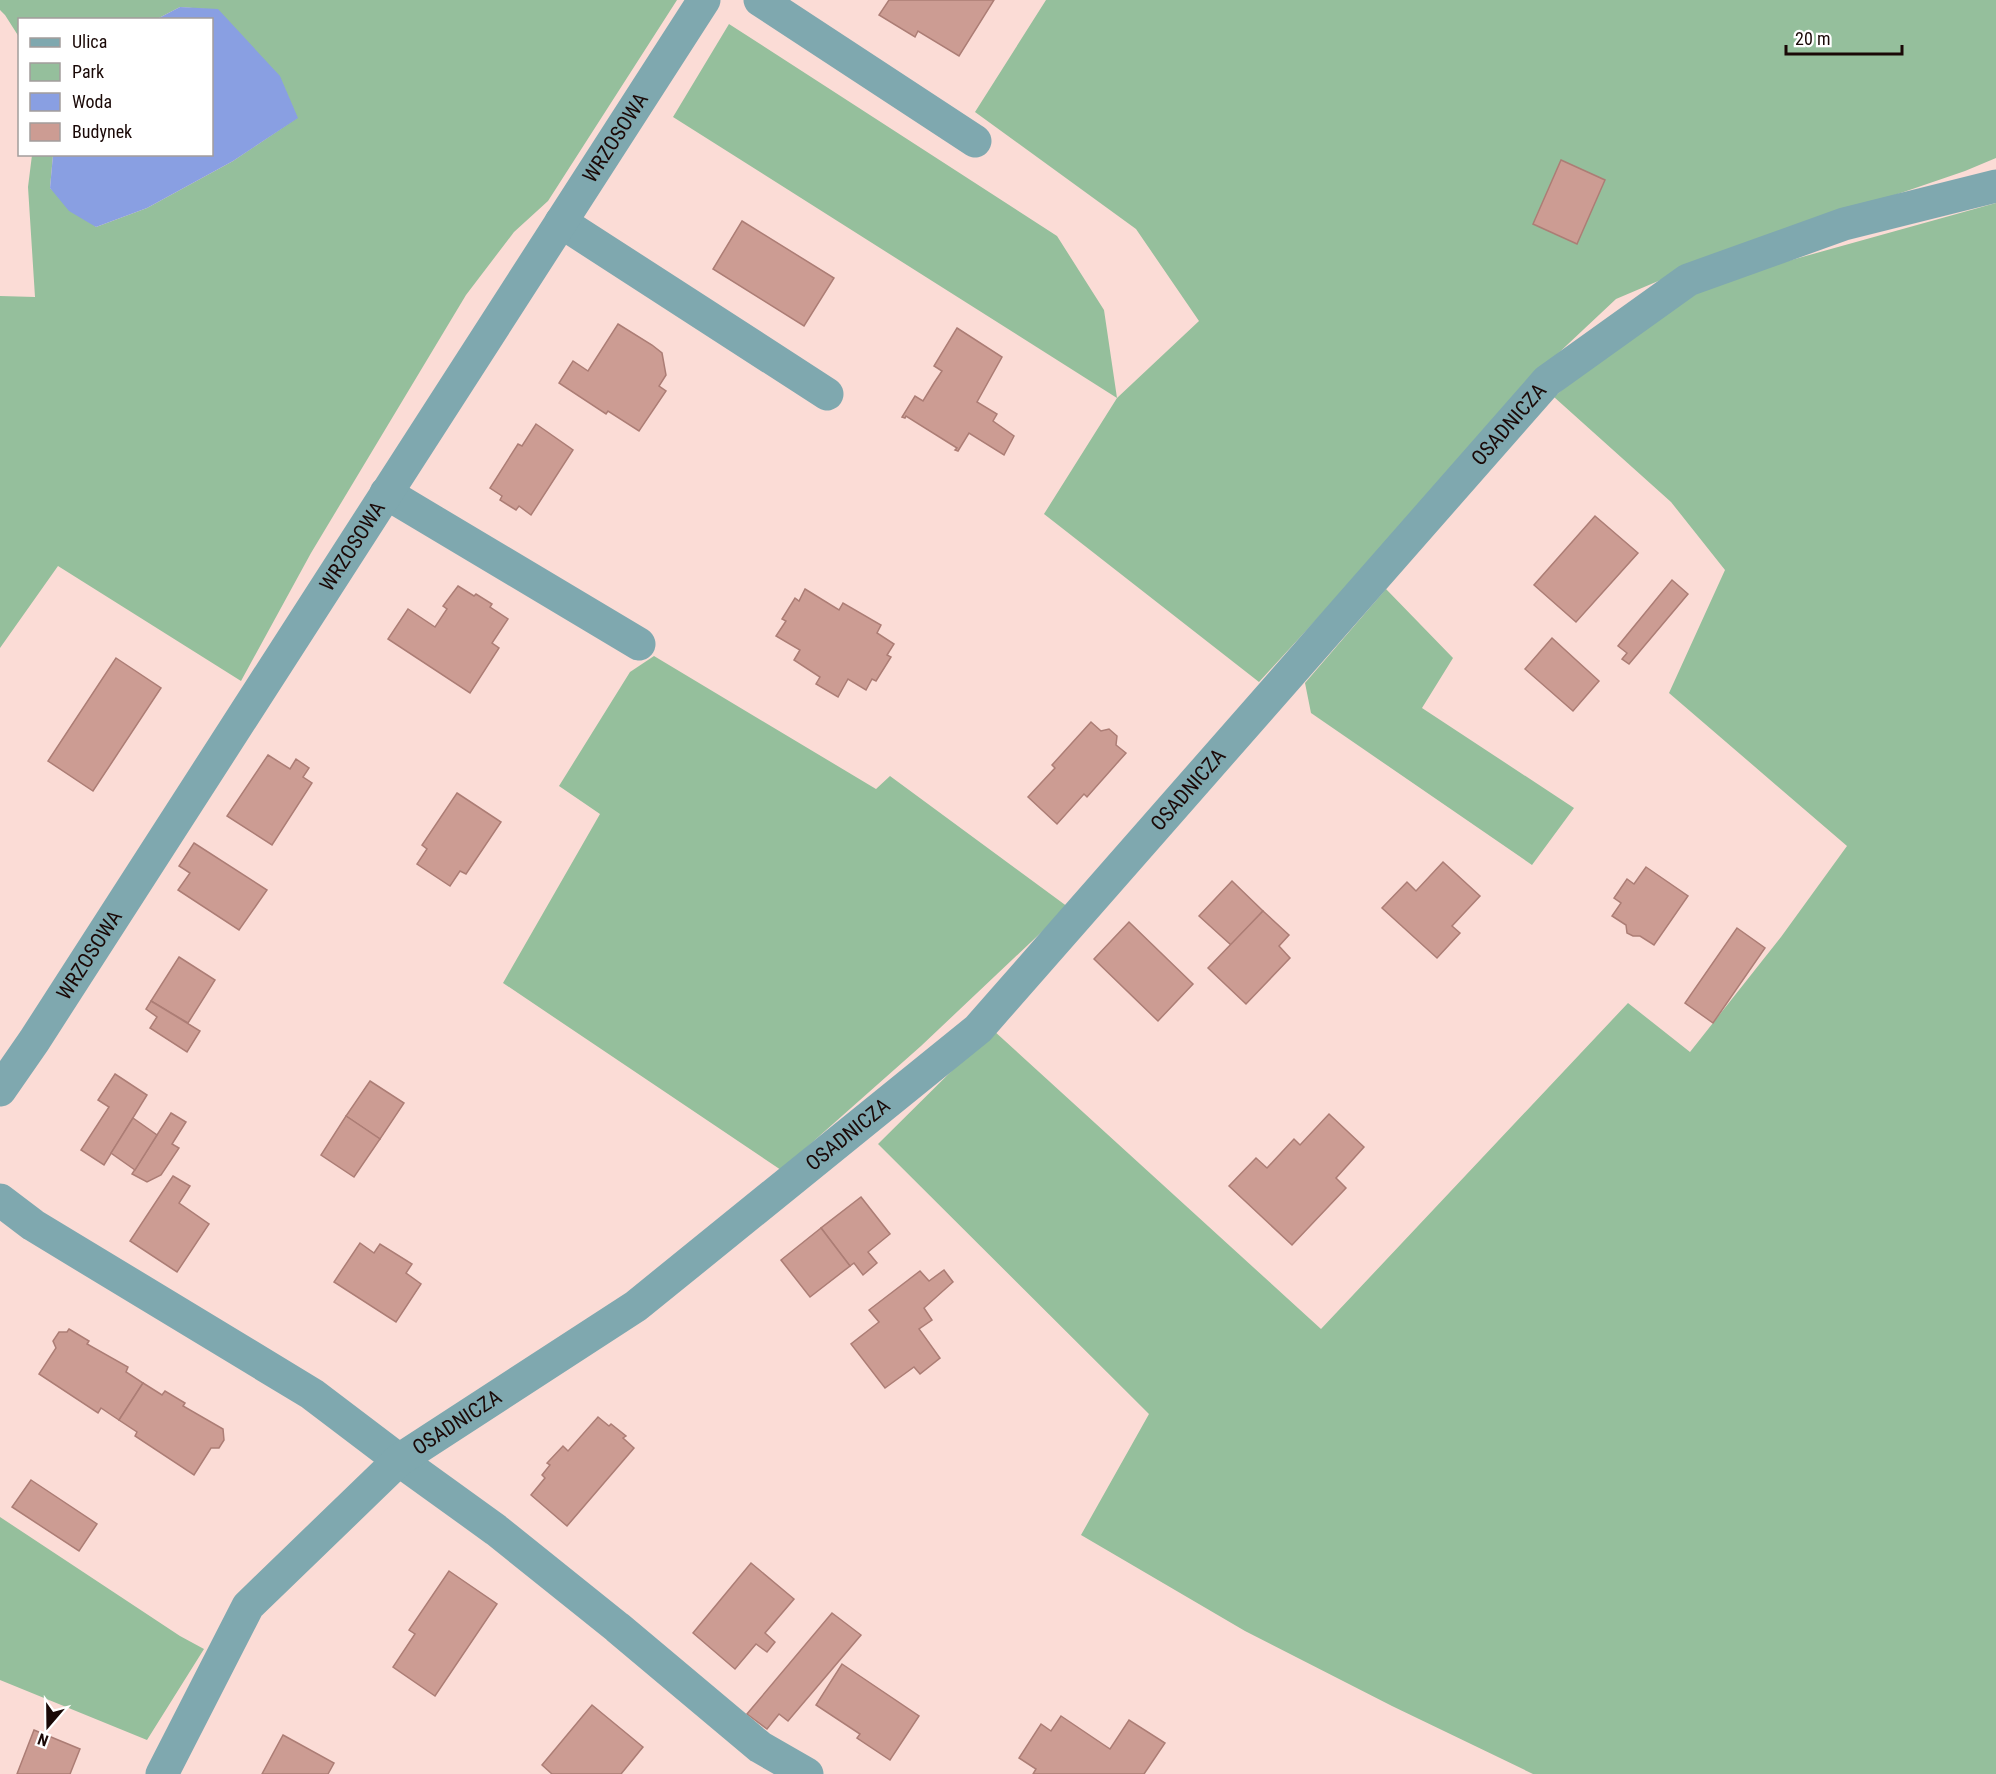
<svg xmlns="http://www.w3.org/2000/svg" width="1996" height="1774" font-family="'Roboto Condensed',sans-serif">
	<rect width="100%" height="100%" fill="#fbdcd6"/>
	<g fill="#95bf9c">
		<polygon points="0,0 677,0 548,201 514,232 466,295 311,553 241,681 58,566 0,648 0,296 35,297 28,187 32,155 53,155 50,188 96,227 147,208 233,161 297,118 218,10 180,7 157,19 20,20 19,37 5,15 0,10"/>
		<polygon points="1046,0 1996,0 1996,158 1965,171 1717,256 1616,299 1534,376 1370,561 1259,682 1044,514 1117,398 673,117 729,24 1057,236 1104,310 1117,398 1199,321 1136,229 975,112"/>
		<polygon points="1996,203 1996,1774 1533,1774 1392,1706 1245,1631 1081,1535 1149,1414 878,1144 993,1030 1321,1329 1628,1003 1690,1052 1781,937 1847,846 1669,693 1725,570 1671,502 1554,397 1604,353 1698,286"/>
		<polygon points="1386,589 1453,658 1422,708 1574,808 1532,865 1311,713 1305,683"/>
		<polygon points="654,656 876,789 890,776 1068,907 921,1046 781,1170 503,983 600,814 559,786 630,672"/>
		<polygon points="0,1517 180,1636 204,1649 147,1740 0,1680"/>
	</g>
	<polygon fill="#899fe2" points="180,7 218,9 280,76 298,118 233,161 147,208 96,227 69,211 50,188 53,155 212,154 212,20 157,19"/>
	<g fill="#cc9c93" stroke="#ac7d75" stroke-width="1.5">
		<polygon points="889,0 994,0 959,56 918,31 915,37 879,15"/>
		<polygon points="1561,160 1605,180 1577,244 1533,224"/>
		<polygon points="742,221 834,278 804,326 713,269"/>
		<polygon points="618,324 652,345 662,353 666,375 659,386 666,391 639,431 608,411 606,414 559,383 573,361 588,371"/>
		<polygon points="957,328 1002,357 977,402 997,414 993,421 1014,436 1004,455 969,433 958,451 955,450 957,448 906,416 905,418 902,417 915,396 923,401 934,383 942,371 934,366"/>
		<polygon points="536,424 573,450 531,515 519,506 516,510 500,500 502,496 490,488 518,444 522,446"/>
		<polygon points="1595,516 1638,553 1576,622 1534,585"/>
		<polygon points="1672,580 1688,594 1629,664 1622,659 1627,653 1618,646"/>
		<polygon points="458,586 474,596 476,594 492,604 490,607 508,619 492,643 499,648 470,693 388,639 408,609 435,627 447,609 443,606"/>
		<polygon points="805,589 839,610 843,603 881,625 877,633 894,644 887,655 891,657 876,681 872,679 866,690 848,679 838,697 816,684 820,677 794,660 800,650 776,636 786,621 782,619 795,598 799,601"/>
		<polygon points="1552,638 1599,681 1573,711 1525,669"/>
		<polygon points="116,658 161,688 93,791 48,761"/>
		<polygon points="1091,722 1101,731 1109,729 1117,736 1116,745 1126,753 1087,797 1084,794 1057,824 1028,797 1055,768 1052,765"/>
		<polygon points="268,755 290,769 296,759 309,768 303,777 312,783 272,845 227,816"/>
		<polygon points="457,793 501,822 466,874 460,871 450,886 417,864 427,849 422,845"/>
		<polygon points="194,843 267,890 239,930 178,890 190,873 179,866"/>
		<polygon points="1443,862 1480,896 1452,926 1460,933 1437,958 1382,908 1407,882 1416,891"/>
		<polygon points="1646,867 1688,896 1654,945 1640,936 1633,936 1627,933 1626,925 1612,916 1621,903 1614,898 1627,879 1634,884"/>
		<polygon points="1232,881 1263,911 1231,945 1199,916"/>
		<polygon points="1263,911 1289,935 1279,946 1290,958 1246,1004 1208,968"/>
		<polygon points="1129,922 1193,984 1158,1021 1094,959"/>
		<polygon points="1737,928 1765,948 1713,1023 1685,1003"/>
		<polygon points="179,957 215,980 188,1023 151,1001"/>
		<polygon points="151,1001 200,1031 187,1052 150,1028 157,1017 146,1009"/>
		<polygon points="115,1074 147,1095 104,1165 81,1150 109,1107 98,1100"/>
		<polygon points="370,1081 404,1103 380,1139 346,1116"/>
		<polygon points="171,1113 186,1122 172,1144 179,1148 161,1175 147,1182 132,1174"/>
		<polygon points="1329,1114 1364,1147 1336,1178 1346,1188 1292,1245 1229,1186 1256,1158 1267,1168 1294,1139 1300,1145"/>
		<polygon points="346,1116 380,1139 354,1177 321,1155"/>
		<polygon points="133,1118 157,1135 135,1170 111,1153"/>
		<polygon points="173,1176 190,1186 179,1203 209,1224 177,1272 130,1241"/>
		<polygon points="861,1197 890,1234 868,1252 877,1263 863,1275 854,1263 850,1266 821,1228"/>
		<polygon points="821,1228 850,1266 810,1297 781,1260"/>
		<polygon points="360,1243 374,1253 380,1244 412,1264 406,1273 421,1284 396,1322 334,1282"/>
		<polygon points="944,1270 953,1282 924,1308 932,1320 919,1329 940,1358 920,1374 914,1367 885,1388 851,1344 879,1322 869,1310 920,1271 929,1281"/>
		<polygon points="69,1329 89,1341 87,1344 128,1367 126,1372 143,1383 119,1420 101,1408 98,1413 39,1374 56,1348 53,1341 59,1332 67,1332"/>
		<polygon points="143,1383 162,1395 165,1391 185,1403 183,1406 223,1429 224,1440 219,1448 211,1448 194,1475 135,1436 137,1432 119,1420"/>
		<polygon points="598,1417 609,1426 611,1424 626,1436 623,1438 634,1448 567,1526 531,1495 545,1478 542,1475 550,1465 547,1463 563,1446 568,1451"/>
		<polygon points="31,1480 97,1524 79,1551 12,1507"/>
		<polygon points="751,1563 794,1599 765,1633 775,1642 767,1652 756,1644 735,1669 693,1633"/>
		<polygon points="449,1571 497,1604 435,1696 393,1667 415,1634 409,1630"/>
		<polygon points="832,1613 861,1635 788,1721 779,1714 767,1729 747,1714"/>
		<polygon points="842,1664 919,1716 890,1760 857,1738 860,1734 816,1705"/>
		<polygon points="592,1705 643,1747 621,1774 552,1774 542,1765"/>
		<polygon points="1061,1716 1110,1749 1129,1720 1165,1743 1144,1774 1033,1774 1036,1769 1019,1758 1041,1724 1051,1731"/>
		<polygon points="34,1730 80,1749 70,1774 17,1774"/>
		<polygon points="283,1735 334,1763 328,1774 262,1774"/>
	</g>
	<g fill="none" stroke-linecap="round" stroke-linejoin="round">
		<g stroke="#7fa8af" stroke-width="33">
			<polyline points="760,0 975,141"/>
			<polyline points="561,222 827,394"/>
			<polyline points="386,493 639,644"/>
			<path id="s1" d="M0,1090L34,1041L704,0"/>
			<polyline points="0,1200 33,1225 312,1394 399,1460 496,1530 617,1627 760,1747 807,1774"/>
			<path id="s2" d="M162,1774L248,1606L399,1460L636,1306L978,1029L1547,381L1688,280L1844,224L1996,186"/>
		</g>
	</g>
	<g text-anchor="middle" dominant-baseline="central" stroke-width="4.5" stroke-linejoin="round" paint-order="stroke">
		<g font-size="21" fill="#1a0907" stroke="#fff">
			<text stroke="none"><textPath href="#s1" startOffset="1134">WRZOSOWA</textPath></text>
			<text stroke="none"><textPath href="#s2" startOffset="1926">OSADNICZA</textPath></text>
			<text stroke="none"><textPath href="#s1" startOffset="648">WRZOSOWA</textPath></text>
			<text stroke="none"><textPath href="#s2" startOffset="1440">OSADNICZA</textPath></text>
			<text stroke="none"><textPath href="#s1" startOffset="162">WRZOSOWA</textPath></text>
			<text stroke="none"><textPath href="#s2" startOffset="954">OSADNICZA</textPath></text>
			<text stroke="none"><textPath href="#s2" startOffset="468">OSADNICZA</textPath></text>
		</g>
	</g>
	<rect x="18" y="18" width="195" height="138" fill="#ffffff" stroke="#a39d9c" stroke-width="1.5"/>
	<rect x="30" y="38" width="30" height="9" fill="#7fa8af" stroke="#a39d9c" stroke-width="1.5"/>
	<text x="72" y="48" font-size="18" fill="#1a0907">Ulica</text>
	<rect x="30" y="63" width="30" height="18" fill="#95bf9c" stroke="#a39d9c" stroke-width="1.5"/>
	<text x="72" y="78" font-size="18" fill="#1a0907">Park</text>
	<rect x="30" y="93" width="30" height="18" fill="#899fe2" stroke="#a39d9c" stroke-width="1.5"/>
	<text x="72" y="108" font-size="18" fill="#1a0907">Woda</text>
	<rect x="30" y="123" width="30" height="18" fill="#cc9c93" stroke="#a39d9c" stroke-width="1.5"/>
	<text x="72" y="138" font-size="18" fill="#1a0907">Budynek</text>
	<g transform="translate(48 1726) rotate(200)" stroke="#ffffff" stroke-width="4.5" paint-order="stroke">
	<path d="M0-4.5L10 22L0 15L-10 22Z" fill="#1a0907"/>
	<text y="-9" font-size="16" font-weight="bold" text-anchor="middle" fill="#1a0907">N</text>
	</g>
	<path d="M1786 45v9h116v-9" fill="none" stroke="#1a0907" stroke-width="3"/>
	<text x="1795" y="45" font-size="18" fill="#1a0907" stroke="#ffffff" stroke-width="4.5" paint-order="stroke">20 m</text>
</svg>
